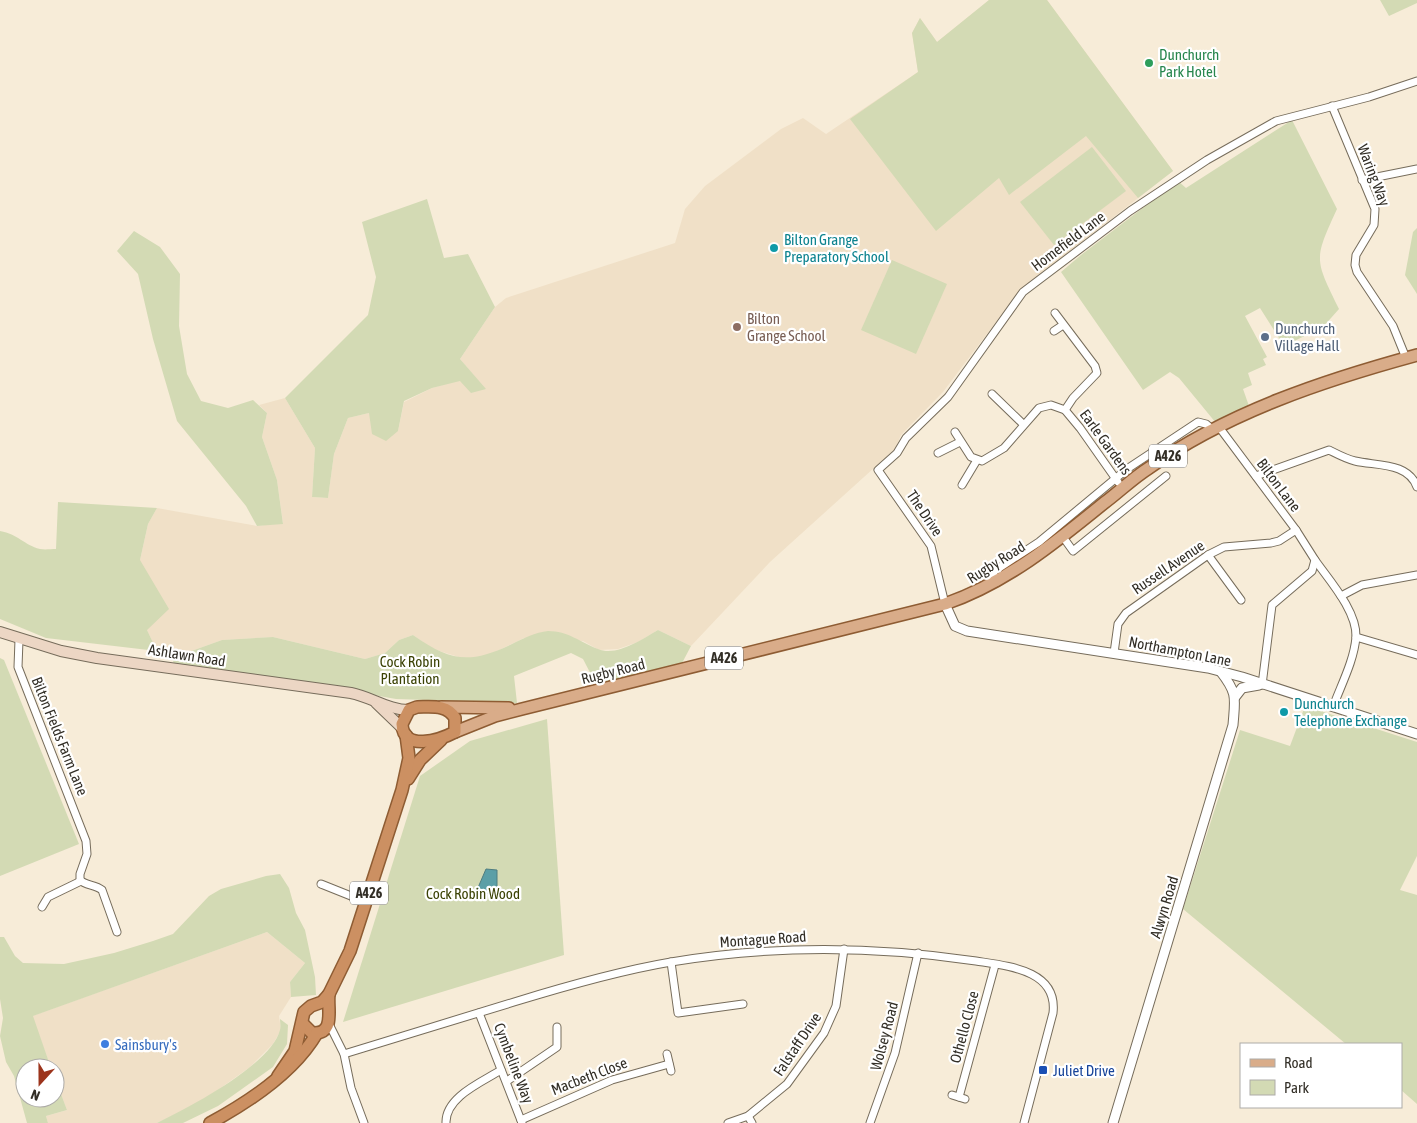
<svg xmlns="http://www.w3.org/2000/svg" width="1417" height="1123" font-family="'Asap Condensed',sans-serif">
	<rect width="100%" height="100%" fill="#f7ecd8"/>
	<g fill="#f0e0c7">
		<polygon points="989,0 1047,0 1173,171 1021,289 943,392 901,435 895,449 770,562 691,646 658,630 638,642 618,649 599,650 583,641 524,638 487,656 465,659 433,649 413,635 399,640 385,653 365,659 273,637 222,640 172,658 157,651 147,630 140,560 148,524 157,508 257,526 283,523 277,480 262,437 267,413 259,405 285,398 315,448 312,497 328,498 334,454 348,418 369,413 398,431 404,402 432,388 460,380 485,389 460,359 495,307 506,298 675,243 685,209 705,186 781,129 803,118 826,134 918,72 912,33 920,18 937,42"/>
		<polygon points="267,932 305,963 290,982 291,997 279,1016 281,1030 273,1044 250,1067 201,1102 157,1123 48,1123 46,1116 67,1110 55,1078 55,1068 51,1068 32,1016"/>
	</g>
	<g fill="#d3dab4">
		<polygon points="989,0 1047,0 1173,171 1138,198 1086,136 1009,195 999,178 936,231 850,119 918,72 912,33 920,18 937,42"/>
		<polygon points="1380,0 1417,0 1417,3 1389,16"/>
		<path d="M1292,120L1337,209C1313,261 1315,259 1339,309L1323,327L1284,346L1260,308L1245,316L1267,357L1263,359L1266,365L1248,373L1252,385L1243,389L1249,406L1216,423L1179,378L1170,372L1143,390L1061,272L1081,255L1178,181L1186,188Z"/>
		<polygon points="1092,147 1126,191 1054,245 1020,202"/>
		<polygon points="427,199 444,258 468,254 495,307 460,359 486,389 471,393 460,381 432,388 404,401 398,431 386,441 372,434 369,413 348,418 334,454 328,498 312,497 315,448 285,398 368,315 376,277 362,222"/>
		<polygon points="1417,228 1417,294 1405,275 1413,232"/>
		<polygon points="134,231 160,247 180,274 179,326 187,374 201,401 228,408 253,400 267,413 262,437 277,480 283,524 257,526 246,506 177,421 153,339 138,274 117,251"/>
		<polygon points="892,260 947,284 916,354 861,330"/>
		<path d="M58,502L157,508L148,524L140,560L169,609L147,630L157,651L46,638L0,619V531C18,534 24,545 40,549C45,550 51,549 56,549Z"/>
		<path d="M658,630L691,646L681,665L597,686L583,659L571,653L514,676L517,703L396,699L278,678L174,664L172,658L222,640L273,637L365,659L385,653L399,640L413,635C451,662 470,664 512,644C522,639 536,632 548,631C568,631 580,642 598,649C617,657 642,639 658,630Z"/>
		<polygon points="0,658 4,660 79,844 0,876"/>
		<polygon points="1305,706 1417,742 1417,856 1400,890 1417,895 1417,1104 1401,1090 1401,1044 1346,1044 1183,909 1240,730 1290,746"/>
		<polygon points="547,719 564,955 343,1022 420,776 470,741"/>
		<polygon points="280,874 289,888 296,913 305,930 315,977 316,995 291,997 290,982 305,963 267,932 33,1016 51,1068 25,1068 25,1098 55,1098 55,1078 67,1110 46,1116 48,1123 27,1123 14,1076 6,1062 0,1036 3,1018 0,999 0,937 4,937 15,956 23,963 64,964 114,953 153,941 173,934 209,896 221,889 266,876"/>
		<path d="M280,1019L288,1025L287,1044L273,1067L218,1106L183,1123H157C188,1108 271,1065 280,1030C281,1027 280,1022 280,1019Z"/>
	</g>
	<polygon fill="#5b9fa7" stroke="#4f7d80" points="486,869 497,870 497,887 489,894 477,890"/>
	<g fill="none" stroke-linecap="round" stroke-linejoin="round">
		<g stroke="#766c5b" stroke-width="9">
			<g id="minor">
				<polyline points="1332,106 1375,209 1374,225 1356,255 1355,265 1357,272 1393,326 1406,358"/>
				<polyline points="1362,180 1417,169"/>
				<polyline points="1055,313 1095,366 1097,373 1073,398 1065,410"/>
				<polyline points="1054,331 1063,325"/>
				<polyline points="992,394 1023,424"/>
				<polyline points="1219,427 1296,530 1315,560 1312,571 1272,605 1262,685"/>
				<polyline points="955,432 971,457 982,461 1004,448 1039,408 1051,405 1065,410 1080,428 1118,482"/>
				<polyline points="938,453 960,442"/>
				<path d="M1256,476L1329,450C1337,454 1346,459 1355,461C1376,466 1408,462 1417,487"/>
				<polyline points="962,485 977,460"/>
				<polyline points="1063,537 1073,551 1166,476"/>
				<polyline points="1208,555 1241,600"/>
				<path d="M1315,560C1329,580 1357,611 1356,637C1354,661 1341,685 1333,707"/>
				<polyline points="997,582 993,572 1039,542 1127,469 1198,422 1206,424 1213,430"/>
				<polyline points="1341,596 1362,585 1417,575"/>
				<polyline points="945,604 931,546 878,470 897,453 906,438 948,397 1023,292 1130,211 1207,160 1276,121 1369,97 1417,81"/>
				<polyline points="1356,637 1417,655"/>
				<path d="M19,640L18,667L86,841L87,854L80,874V880C86,886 95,884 102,890L117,932"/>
				<polyline points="1114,653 1118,624 1126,613 1208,555 1224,547 1271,543 1279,541 1296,530"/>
				<polyline points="321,884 366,902"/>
				<polyline points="42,907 48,897 81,881"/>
				<polyline points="671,962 678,1013 743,1004"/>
				<polyline points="479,1013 522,1123"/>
				<polyline points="329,1024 344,1054 351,1088 364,1123"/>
				<path d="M344,1054C401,1037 457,1019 514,1002C566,986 618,971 671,962C773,945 875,946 976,961C1008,966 1058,970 1053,1013L1024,1123"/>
				<polyline points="667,1054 671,1071"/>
				<polyline points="507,1081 557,1047 557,1027"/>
				<polyline points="952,1095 965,1099"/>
				<polyline points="959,1097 995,965"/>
				<polyline points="748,1116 752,1123"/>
				<polyline points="521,1120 612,1080 669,1064"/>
				<path d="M446,1123C445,1097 482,1082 501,1070"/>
				<polyline points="728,1123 748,1116 787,1084 824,1033 836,1006 844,949"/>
				<polyline points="870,1123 895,1053 918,953"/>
			</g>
		</g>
		<g stroke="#766c5b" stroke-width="11">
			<g id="tertiary">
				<polyline points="945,604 955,626 967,631 1208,668 1242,677 1417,734"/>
				<polyline points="1235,697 1242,688 1259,685"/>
				<path d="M1113,1123L1233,725C1235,698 1238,694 1221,672"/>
			</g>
		</g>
		<g stroke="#766c5b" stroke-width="12">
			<g id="secondary">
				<path d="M0,632L61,651L97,658L351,693C371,697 389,710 409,710"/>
				<polyline points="376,703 402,728"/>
			</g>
		</g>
		<g stroke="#8e5c33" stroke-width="14">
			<g id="primary">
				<polyline points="441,707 509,708"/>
				<path d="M455,732L495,716L522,709L945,604C1006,583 1055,543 1104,503C1119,492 1133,478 1149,468C1228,412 1325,380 1417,355"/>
			</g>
		</g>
		<g stroke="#8e5c33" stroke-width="14">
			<g id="trunk">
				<path d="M417,707C431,707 447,704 455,718V732C440,740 403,752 402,724L409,710Z"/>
				<polyline points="408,779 420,760 441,740"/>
				<path d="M302,1023L312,1033C336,1035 327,1009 329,994"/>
				<polyline points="278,1076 295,1051 304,1012 311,1006 322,1002 329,994 350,951 402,790 409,758 406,735"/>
				<path d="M210,1123C249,1102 295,1071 317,1033"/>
			</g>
		</g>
		<use href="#minor" stroke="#fff" stroke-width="7"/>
		<use href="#tertiary" stroke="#fff" stroke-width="9"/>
		<use href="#secondary" stroke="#ecd6c4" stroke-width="10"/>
		<use href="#primary" stroke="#d9ac89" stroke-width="11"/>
		<use href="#trunk" stroke="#cc9062" stroke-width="11"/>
	</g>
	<circle fill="#2e9e5b" stroke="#fff" stroke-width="2" cx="1149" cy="63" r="5"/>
	<g fill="#0f9aa8" stroke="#fff" stroke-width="2">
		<circle cx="774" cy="248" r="5"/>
		<circle cx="1284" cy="712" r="5"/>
	</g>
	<circle fill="#8d6e63" stroke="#fff" stroke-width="2" cx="737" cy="327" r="5"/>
	<circle fill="#5c6f8a" stroke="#fff" stroke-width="2" cx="1265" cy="337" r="5"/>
	<circle fill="#3f7fe0" stroke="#fff" stroke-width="2" cx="105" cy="1044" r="5"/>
	<rect fill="#1a4fb4" stroke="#fff" stroke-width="2" x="1038" y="1065" width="10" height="10" rx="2.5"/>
	<g text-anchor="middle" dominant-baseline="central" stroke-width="4.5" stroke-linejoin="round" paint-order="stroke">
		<g fill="#fff" stroke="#706d67" stroke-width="1">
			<rect x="1149" y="444.5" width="38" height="23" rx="4"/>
			<rect x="705" y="646.5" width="38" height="23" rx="4"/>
			<rect x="350" y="881.5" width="38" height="23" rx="4"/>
		</g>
		<g font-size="14" font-weight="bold" fill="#322e26">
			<text x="1168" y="456">A426</text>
			<text x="724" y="658">A426</text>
			<text x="369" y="893">A426</text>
		</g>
		<g font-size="15" fill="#27864d" stroke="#fff" text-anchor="start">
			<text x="1159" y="54">Dunchurch<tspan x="1159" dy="17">Park Hotel</tspan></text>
		</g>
		<g font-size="15" fill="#322e26" stroke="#fff">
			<text transform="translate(1374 175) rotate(69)">Waring Way</text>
			<text transform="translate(1068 241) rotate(-37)">Homefield Lane</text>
			<text transform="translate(1106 442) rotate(54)">Earle Gardens</text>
			<text transform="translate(1279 485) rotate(53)">Bilton Lane</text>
			<text transform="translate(925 513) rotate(56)">The Drive</text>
			<text transform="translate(996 562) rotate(-32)">Rugby Road</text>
			<text transform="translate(1168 567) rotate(-34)">Russell Avenue</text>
			<text transform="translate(1180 651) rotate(11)">Northampton Lane</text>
			<text transform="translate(187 655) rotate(9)">Ashlawn Road</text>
			<text transform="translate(613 671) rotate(-14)">Rugby Road</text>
			<text transform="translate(60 736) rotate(68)">Bilton Fields Farm Lane</text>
			<text transform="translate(1164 907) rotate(-73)">Alwyn Road</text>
			<text transform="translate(763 939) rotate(-4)">Montague Road</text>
			<text transform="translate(964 1027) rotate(-75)">Othello Close</text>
			<text transform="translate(884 1036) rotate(-75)">Wolsey Road</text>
			<text transform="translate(797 1044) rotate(-56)">Falstaff Drive</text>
			<text transform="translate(514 1063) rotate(69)">Cymbeline Way</text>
			<text transform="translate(589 1076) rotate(-21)">Macbeth Close</text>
		</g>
		<g font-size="15" fill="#0d838f" stroke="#fff" text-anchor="start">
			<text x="784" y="239">Bilton Grange<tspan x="784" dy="17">Preparatory School</tspan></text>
			<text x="1294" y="703">Dunchurch<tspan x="1294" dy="17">Telephone Exchange</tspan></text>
		</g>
		<g font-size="15" fill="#785e54" stroke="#fff" text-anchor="start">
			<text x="747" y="318">Bilton<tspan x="747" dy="17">Grange School</tspan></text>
		</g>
		<g font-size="15" fill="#4e5e75" stroke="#fff" text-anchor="start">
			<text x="1275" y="328">Dunchurch<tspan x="1275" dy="17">Village Hall</tspan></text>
		</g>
		<g font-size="15" fill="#3b4204" stroke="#fff">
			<text x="410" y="661">Cock Robin<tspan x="410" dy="17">Plantation</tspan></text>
			<text x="473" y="893">Cock Robin Wood</text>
		</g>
		<g font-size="15" fill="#366cbe" stroke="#fff" text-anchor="start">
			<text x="115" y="1044">Sainsbury's</text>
		</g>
		<g font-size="15" fill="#164399" stroke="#fff" text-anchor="start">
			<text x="1053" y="1070">Juliet Drive</text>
		</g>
	</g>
	<rect x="1240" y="1043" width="162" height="65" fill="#ffffff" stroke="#adaba8"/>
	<rect x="1250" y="1059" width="25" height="8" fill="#d9ac89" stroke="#adaba8"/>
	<text x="1284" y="1068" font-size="15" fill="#322e26">Road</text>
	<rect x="1250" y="1080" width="25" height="15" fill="#d3dab4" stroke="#adaba8"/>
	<text x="1284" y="1093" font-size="15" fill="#322e26">Park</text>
	<g transform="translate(40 1083) rotate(201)"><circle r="24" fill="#ffffff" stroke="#adaba8"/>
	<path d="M0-4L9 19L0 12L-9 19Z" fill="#9c341c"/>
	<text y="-8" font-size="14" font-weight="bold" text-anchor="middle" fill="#322e26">N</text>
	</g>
</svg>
